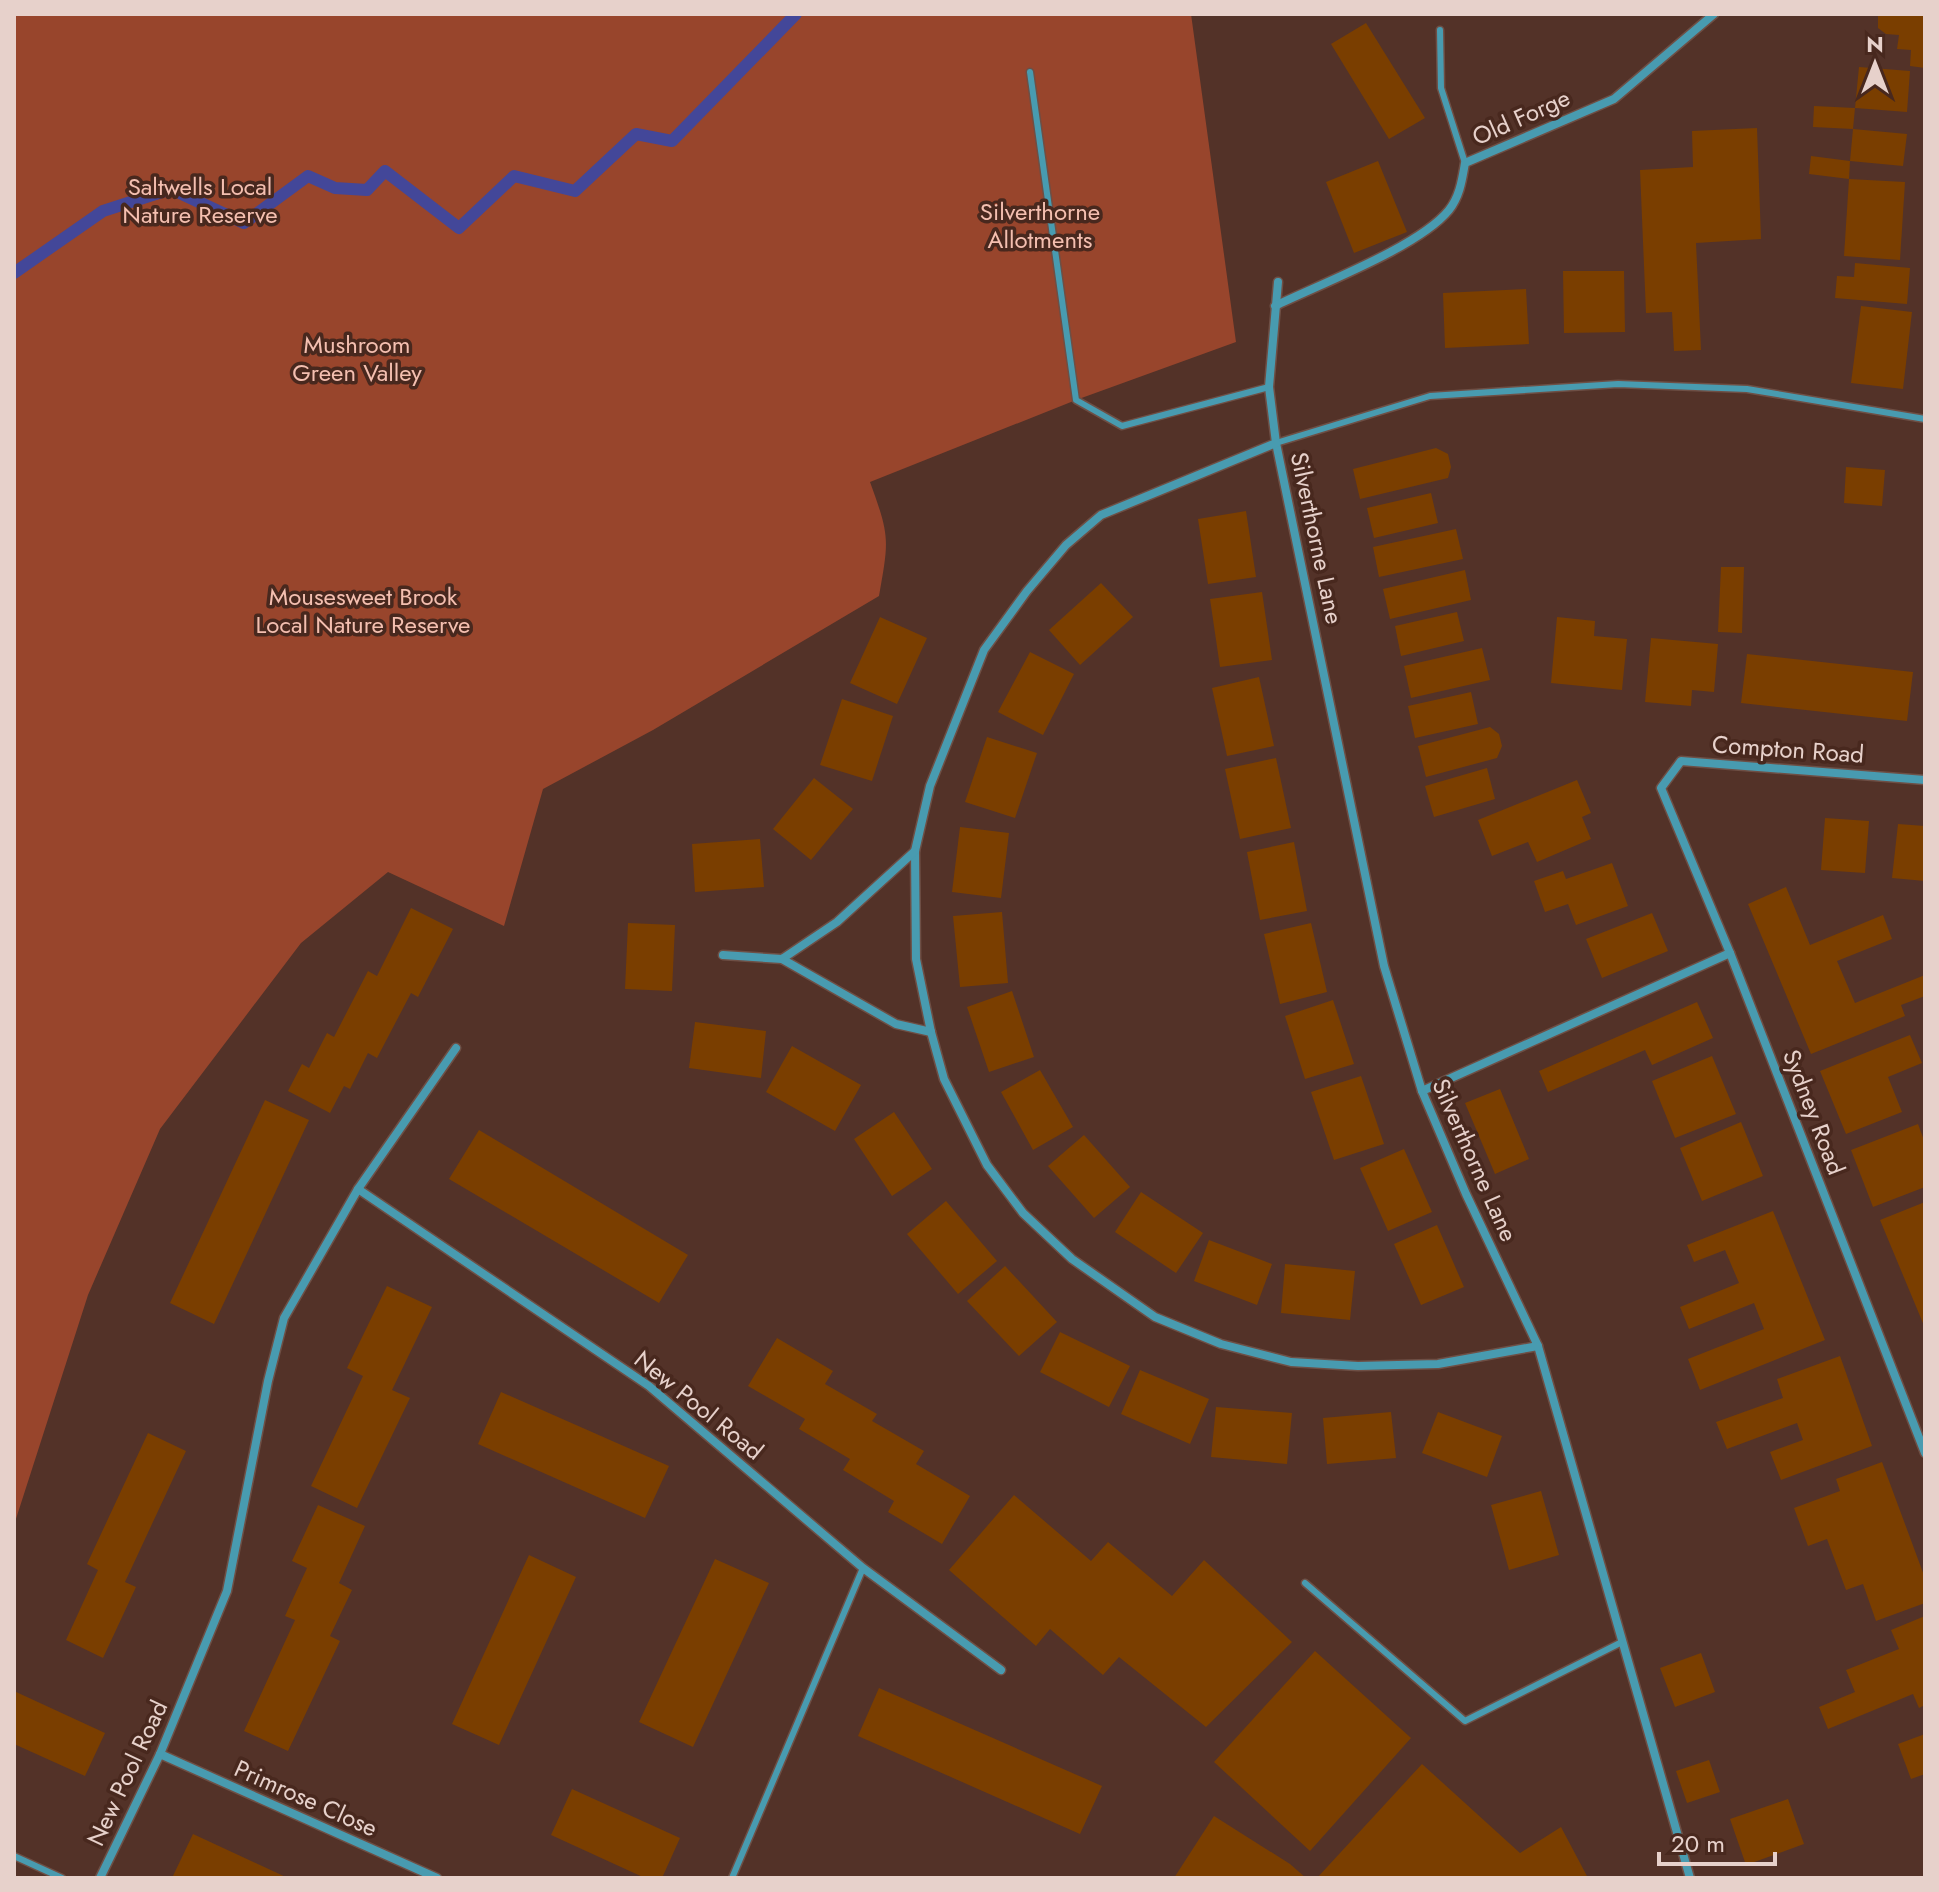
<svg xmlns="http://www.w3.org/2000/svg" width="1939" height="1892" font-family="Jost,sans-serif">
	<rect width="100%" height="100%" fill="#533228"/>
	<path fill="#98452c" d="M14,14H1191L1236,342L1076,400L870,482C890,537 889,539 879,596L653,730L543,789L504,926L388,872L301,943L160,1129L88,1295L14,1525Z"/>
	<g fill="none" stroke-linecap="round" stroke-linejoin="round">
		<polyline stroke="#434799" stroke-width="12" points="14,273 103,211 171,189 244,223 308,176 335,188 367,190 385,171 459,228 514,176 575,191 636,134 672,141 796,14"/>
	</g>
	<g fill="#7a3e00">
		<polygon points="1925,14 1925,68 1910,66 1911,50 1897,49 1899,35 1886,34 1878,28 1878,15"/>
		<polygon points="1366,23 1425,118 1389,139 1331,44"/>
		<polygon points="1859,67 1910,71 1907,112 1855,108"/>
		<polygon points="1814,106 1855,108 1853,129 1907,134 1903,166 1850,161 1853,129 1813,127"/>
		<polygon points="1757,128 1761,239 1696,243 1701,350 1674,351 1672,312 1646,313 1640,170 1693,167 1692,131"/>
		<polygon points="1811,156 1850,161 1849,179 1809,174"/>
		<polygon points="1378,161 1407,232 1354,253 1326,182"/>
		<polygon points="1849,179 1905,182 1900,260 1844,256"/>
		<polygon points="1855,263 1910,268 1907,304 1835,298 1837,276 1854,277"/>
		<polygon points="1563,271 1624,271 1625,332 1564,333"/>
		<polygon points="1526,289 1529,344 1445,348 1443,293"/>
		<polygon points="1861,306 1912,312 1903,389 1851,383"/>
		<polygon points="1436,448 1448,454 1451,467 1448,478 1360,499 1353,469"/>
		<polygon points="1846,467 1885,470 1882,506 1844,503"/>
		<polygon points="1431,493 1438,523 1374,538 1367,508"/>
		<polygon points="1246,511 1256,577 1208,584 1198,519"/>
		<polygon points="1456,529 1463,559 1379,577 1373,547"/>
		<polygon points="1721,567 1744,567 1742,633 1718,632"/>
		<polygon points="1465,570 1471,600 1390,619 1383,589"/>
		<polygon points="1101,583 1133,617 1080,665 1049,630"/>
		<polygon points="1262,592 1272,660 1220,667 1210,599"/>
		<polygon points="1457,612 1464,641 1401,656 1395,626"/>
		<polygon points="880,617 927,638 897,704 850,683"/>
		<polygon points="1557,617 1595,621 1594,636 1627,639 1622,690 1551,683"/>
		<polygon points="1651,638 1718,644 1714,692 1692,690 1691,706 1645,702"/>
		<polygon points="1482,648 1490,680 1411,698 1404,666"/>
		<polygon points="1030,652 1074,674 1043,735 998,712"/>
		<polygon points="1747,654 1913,672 1907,721 1741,703"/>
		<polygon points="1259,677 1274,746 1227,756 1212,688"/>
		<polygon points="1471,692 1478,724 1415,738 1408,706"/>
		<polygon points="842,699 893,716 872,781 820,765"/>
		<polygon points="1490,727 1499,734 1502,746 1497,758 1426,777 1418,746"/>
		<polygon points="987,737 1037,753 1015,818 965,802"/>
		<polygon points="1276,758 1291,828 1240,839 1225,769"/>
		<polygon points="1487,768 1495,799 1434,817 1425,786"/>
		<polygon points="814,778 853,809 811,860 773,829"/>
		<polygon points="1577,780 1591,813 1582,817 1591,839 1537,862 1528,842 1492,856 1478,820"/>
		<polygon points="1825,818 1869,821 1865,873 1821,870"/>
		<polygon points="1898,824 1925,826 1925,881 1892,878"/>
		<polygon points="960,827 1009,833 1001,898 952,892"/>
		<polygon points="760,839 764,887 695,892 692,844"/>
		<polygon points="1294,842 1307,911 1260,920 1247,852"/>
		<polygon points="1612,863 1628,906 1576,925 1568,904 1545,912 1534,881 1563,871 1566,879"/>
		<polygon points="1786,887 1810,945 1883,915 1892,939 1837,961 1855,1003 1925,975 1925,996 1901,1005 1905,1016 1811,1054 1748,904"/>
		<polygon points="411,908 453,929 418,997 411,993 377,1058 368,1053 350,1089 344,1086 330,1113 288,1091 302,1064 309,1068 327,1033 334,1037 368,971 377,976"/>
		<polygon points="1002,912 1008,983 960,987 953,916"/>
		<polygon points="1652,913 1668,951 1602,978 1586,939"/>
		<polygon points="628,923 675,925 672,991 625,989"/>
		<polygon points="1311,923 1327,992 1280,1004 1264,934"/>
		<polygon points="1012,991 1034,1057 989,1072 967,1007"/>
		<polygon points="1333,1000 1354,1064 1305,1079 1285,1016"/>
		<polygon points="1697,1002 1713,1038 1652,1065 1645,1050 1548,1092 1539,1071"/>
		<polygon points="695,1022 766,1031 761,1078 689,1068"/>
		<polygon points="1910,1035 1922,1063 1888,1077 1902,1112 1846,1134 1820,1071"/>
		<polygon points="792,1046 861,1085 835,1131 766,1092"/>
		<polygon points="1712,1056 1736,1114 1675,1138 1652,1081"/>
		<polygon points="1040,1070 1073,1127 1033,1150 1001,1092"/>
		<polygon points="1361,1076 1384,1144 1334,1160 1311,1092"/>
		<polygon points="1500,1089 1529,1159 1495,1174 1465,1103"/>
		<polygon points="265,1100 309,1120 214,1324 170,1303"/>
		<polygon points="894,1112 932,1169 892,1196 854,1139"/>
		<polygon points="1741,1122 1763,1176 1702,1201 1680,1148"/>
		<polygon points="1918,1124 1925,1143 1925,1187 1873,1207 1851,1150"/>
		<polygon points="479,1130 688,1255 659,1303 449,1179"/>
		<polygon points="1084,1135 1130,1187 1094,1218 1048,1166"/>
		<polygon points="1404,1149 1432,1212 1388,1231 1360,1168"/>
		<polygon points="1141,1192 1203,1233 1176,1273 1115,1232"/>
		<polygon points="946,1201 997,1261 958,1294 907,1234"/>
		<polygon points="1925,1202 1925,1328 1880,1220"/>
		<polygon points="1773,1211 1825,1340 1700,1390 1688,1359 1764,1329 1754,1303 1689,1329 1680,1307 1739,1283 1725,1250 1694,1262 1687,1245"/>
		<polygon points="1437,1225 1464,1287 1421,1305 1394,1244"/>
		<polygon points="1209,1240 1272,1264 1257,1305 1194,1281"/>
		<polygon points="1285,1264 1355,1271 1350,1320 1281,1313"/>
		<polygon points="1005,1266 1057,1322 1019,1356 967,1301"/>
		<polygon points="387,1286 432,1307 392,1390 410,1398 357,1508 311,1486 363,1376 347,1368"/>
		<polygon points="1060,1332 1130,1366 1109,1407 1040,1372"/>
		<polygon points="777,1338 833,1371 825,1384 877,1414 872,1421 924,1451 916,1464 970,1496 942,1544 888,1512 894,1501 843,1470 850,1459 799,1429 805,1419 748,1386"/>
		<polygon points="1840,1356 1872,1446 1781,1480 1770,1452 1803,1440 1797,1423 1727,1449 1716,1422 1783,1398 1777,1379"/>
		<polygon points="1140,1370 1209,1399 1190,1444 1121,1414"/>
		<polygon points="501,1392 669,1466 645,1518 478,1444"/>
		<polygon points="1216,1407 1292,1413 1287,1464 1211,1457"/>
		<polygon points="1391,1412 1396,1458 1327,1464 1323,1418"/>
		<polygon points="1438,1412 1502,1436 1487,1477 1422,1453"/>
		<polygon points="148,1433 186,1451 125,1582 136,1587 103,1658 66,1640 98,1570 87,1564"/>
		<polygon points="1882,1462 1925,1578 1925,1603 1876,1621 1863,1584 1846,1590 1827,1539 1808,1546 1794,1508 1840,1491 1836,1479"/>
		<polygon points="1541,1491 1559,1555 1509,1570 1491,1505"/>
		<polygon points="1014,1495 1091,1561 1108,1542 1172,1596 1204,1560 1292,1642 1206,1727 1119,1657 1103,1675 1050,1629 1036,1646 949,1570"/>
		<polygon points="318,1505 365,1526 339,1583 352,1590 330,1636 340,1641 288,1751 244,1731 295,1620 285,1616 307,1568 292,1561"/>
		<polygon points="529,1555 576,1577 499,1745 452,1724"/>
		<polygon points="715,1559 769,1583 693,1747 639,1722"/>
		<polygon points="1925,1616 1925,1705 1919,1708 1913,1694 1828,1729 1819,1707 1855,1692 1846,1670 1899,1649 1891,1630"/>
		<polygon points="1315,1651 1411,1738 1310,1851 1214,1762"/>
		<polygon points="1701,1653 1715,1692 1675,1707 1660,1668"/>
		<polygon points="879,1688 1102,1786 1080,1834 858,1736"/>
		<polygon points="14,1691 105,1733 85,1776 14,1744"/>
		<polygon points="1925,1734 1925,1774 1911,1779 1898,1744"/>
		<polygon points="1709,1760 1720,1792 1687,1803 1676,1771"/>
		<polygon points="1422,1764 1520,1853 1561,1827 1588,1878 1317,1878"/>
		<polygon points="572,1789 680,1838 662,1878 645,1878 551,1835"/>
		<polygon points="1788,1799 1804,1844 1746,1865 1730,1819"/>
		<polygon points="1214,1816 1290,1864 1306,1878 1174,1878"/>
		<polygon points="193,1834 288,1878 172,1878"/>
	</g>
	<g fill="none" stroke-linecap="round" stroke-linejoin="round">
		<g stroke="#6e4f45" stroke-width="9">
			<g id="lane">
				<polyline points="1440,30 1441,88 1465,163"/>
				<polyline points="1030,72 1076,400 1122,426 1269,387"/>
				<polyline points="1276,443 1430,396 1618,384 1747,389 1925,419"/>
				<polyline points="1305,1583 1465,1721 1620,1643"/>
				<polyline points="14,1856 62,1878"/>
				<polyline points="732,1878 863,1568"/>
			</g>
		</g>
		<g stroke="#6e4f45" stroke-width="11">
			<g id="street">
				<polyline points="1278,282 1269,387 1276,443 1384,966 1422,1091 1466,1194 1538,1346 1690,1878"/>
				<path d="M1275,306C1320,284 1419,247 1449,210C1460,196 1462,180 1465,163L1614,99L1714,14"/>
				<polyline points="1276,443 1101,515 1066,545 1027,591 984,650 930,786 915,851 916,959 931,1032 944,1079 987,1165 1023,1213 1072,1259 1155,1317 1221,1344 1291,1362 1358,1366 1438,1364 1538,1346"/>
				<polyline points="1925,780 1681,761 1661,788 1730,953 1925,1453"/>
				<polyline points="723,955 782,959 837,922 915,851"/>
				<polyline points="782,959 896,1024 931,1032"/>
				<polyline points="1422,1091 1730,953"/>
				<polyline points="358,1189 649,1386 863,1568 1001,1670"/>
				<polyline points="160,1754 437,1878"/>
				<polyline points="100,1878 160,1754 227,1591 268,1381 284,1318 358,1189 456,1048"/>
			</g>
		</g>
		<use href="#lane" stroke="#489bb0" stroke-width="6"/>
		<use href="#street" stroke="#489bb0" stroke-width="8"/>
	</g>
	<g text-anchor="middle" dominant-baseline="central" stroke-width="7" stroke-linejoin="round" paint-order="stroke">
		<g font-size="24" fill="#e7d1cb" stroke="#48281e">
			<text transform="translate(1521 117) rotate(-24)">Old Forge</text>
			<text transform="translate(1317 538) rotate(78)">Silverthorne Lane</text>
			<text transform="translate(1788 749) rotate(4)">Compton Road</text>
			<text transform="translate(1814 1112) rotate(69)">Sydney Road</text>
			<text transform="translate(1475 1160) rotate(66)">Silverthorne Lane</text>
			<text transform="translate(699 1405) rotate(39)">New Pool Road</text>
			<text transform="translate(127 1773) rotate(-65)">New Pool Road</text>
			<text transform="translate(306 1798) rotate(24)">Primrose Close</text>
		</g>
		<g font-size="24" fill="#f4bfb0" stroke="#48281e">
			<text x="200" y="186">Saltwells Local<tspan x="200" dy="28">Nature Reserve</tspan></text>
			<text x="1040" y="211">Silverthorne<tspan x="1040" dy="28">Allotments</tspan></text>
			<text x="357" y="344">Mushroom<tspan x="357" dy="28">Green Valley</tspan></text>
			<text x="363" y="596">Mousesweet Brook<tspan x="363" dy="28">Local Nature Reserve</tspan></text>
		</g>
	</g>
	<rect width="1939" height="1892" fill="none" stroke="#e7d1cb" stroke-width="32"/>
	<g transform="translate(1875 64)" stroke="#48281e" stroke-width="6" paint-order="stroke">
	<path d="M0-6L14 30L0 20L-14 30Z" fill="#e7d1cb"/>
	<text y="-12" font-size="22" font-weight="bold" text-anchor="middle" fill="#e7d1cb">N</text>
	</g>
	<path d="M1659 1852v12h116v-12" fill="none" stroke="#e7d1cb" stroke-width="4"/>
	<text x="1671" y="1852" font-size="24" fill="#e7d1cb" stroke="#48281e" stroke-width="6" paint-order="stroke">20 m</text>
</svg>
